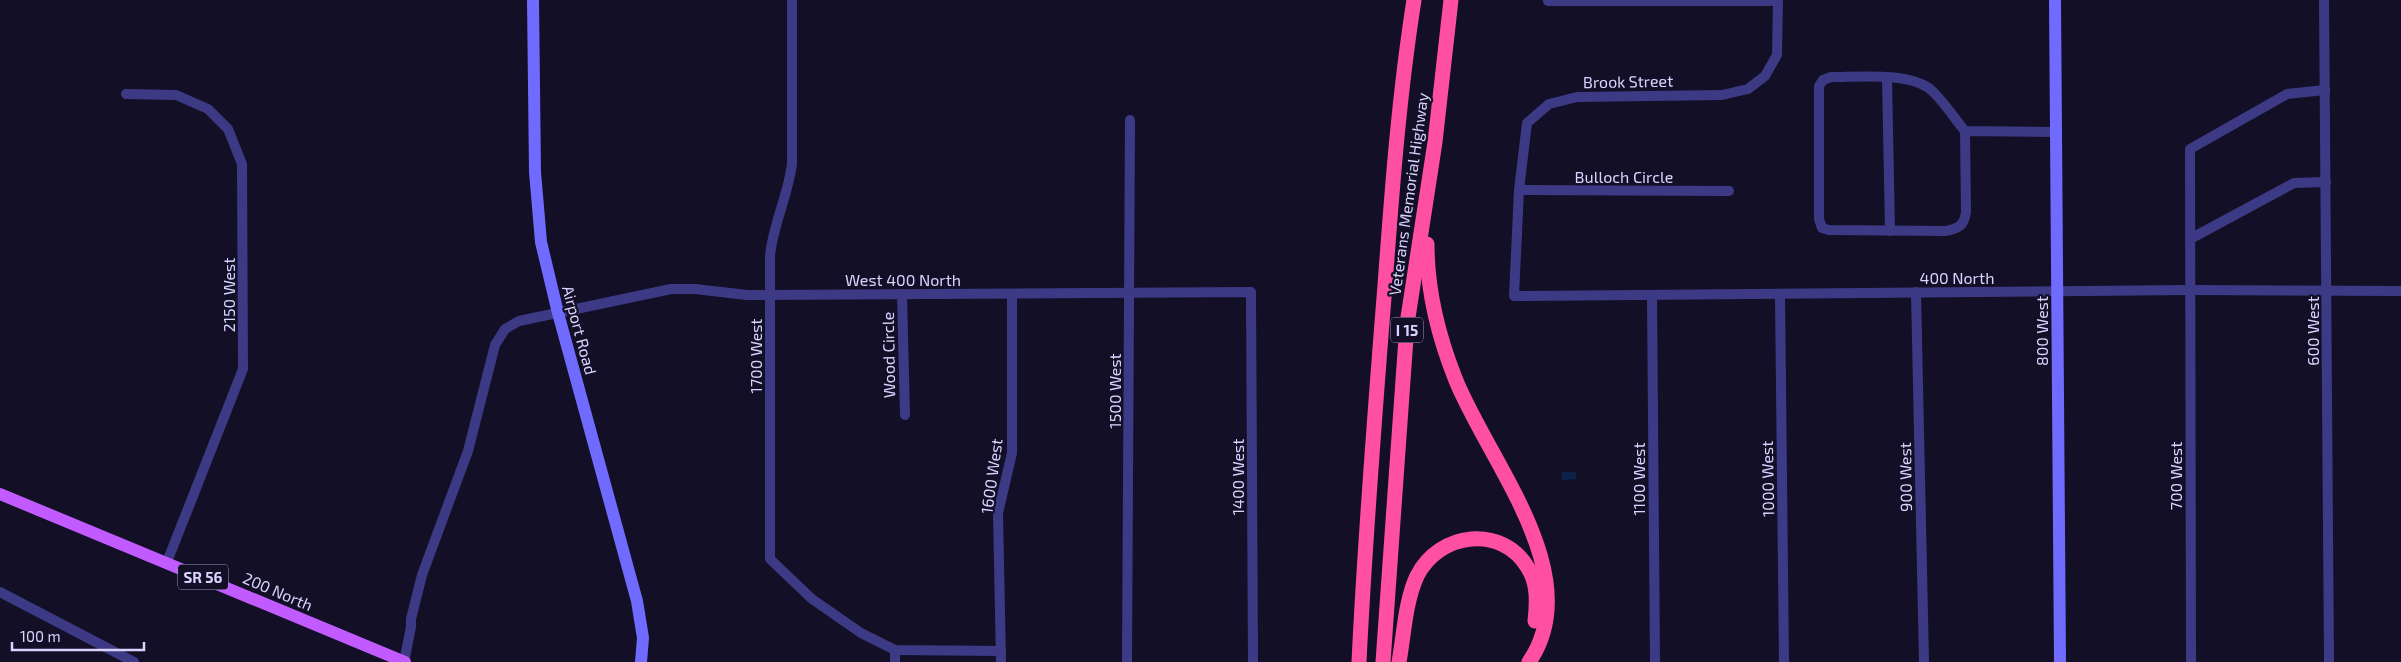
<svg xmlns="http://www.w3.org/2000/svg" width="2401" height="662" font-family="'Exo 2',sans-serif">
	<rect width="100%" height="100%" fill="#130f26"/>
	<polygon fill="#0c2248" points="1562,472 1576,472 1576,479 1562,480"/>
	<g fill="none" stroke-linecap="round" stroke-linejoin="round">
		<g stroke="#3d3a85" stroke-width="10">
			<path d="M792,0V164C788,196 773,224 770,256V559L812,599L861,633L895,650L1001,651"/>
			<polyline points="1778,0 1777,55 1765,76 1748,89 1722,95 1577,97 1549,104 1527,123 1519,190 1514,296 2189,290 2401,291"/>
			<polyline points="2324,0 2329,662"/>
			<polyline points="1548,1 1778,1"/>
			<polyline points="1887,78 1890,231"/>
			<polyline points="126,94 176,95 208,109 228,129 242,164 243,369 167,562"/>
			<path d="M1965,131C1954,118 1943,100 1930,89C1907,72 1859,77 1831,77L1823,80L1819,86V219L1822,228L1829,230L1946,231C1959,228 1964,226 1966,212L1965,131L2056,132"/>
			<polyline points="1519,190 1729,191"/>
			<polyline points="2190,239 2294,183 2326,182"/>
			<polyline points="1916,292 1924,662"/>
			<polyline points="902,294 905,415"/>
			<polyline points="1652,295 1655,662"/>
			<polyline points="1780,295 1784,662"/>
			<polyline points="0,592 134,662"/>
			<polyline points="895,650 895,662"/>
			<polyline points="404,662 411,627 411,619 422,575 468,451 495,345 505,329 519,321 671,289 695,289 747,295 1251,292 1253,662"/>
			<polyline points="1001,662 998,513 1012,453 1012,294"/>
			<polyline points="1127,662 1130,120"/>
			<polyline points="2191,662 2190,149 2287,94 2325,90"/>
		</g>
		<g stroke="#6f6bff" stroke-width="12">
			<polyline points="533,0 535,172 541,242 558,313 637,601 643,638 641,662"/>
			<polyline points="2055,0 2060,662"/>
		</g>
		<polyline stroke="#c25bff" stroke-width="12" points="0,494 405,662"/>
		<g stroke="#ff4fa3" stroke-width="15">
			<path d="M1427,244C1427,290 1438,335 1455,378C1486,458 1589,575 1529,662"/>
			<path d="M1359,662C1365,536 1375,411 1385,285C1392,190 1399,95 1414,0"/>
			<polyline points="1383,662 1407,324 1435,142 1451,0"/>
			<path d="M1399,662C1404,635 1405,602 1417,576C1439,532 1502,524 1528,568C1538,584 1537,603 1535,621"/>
		</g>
	</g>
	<g text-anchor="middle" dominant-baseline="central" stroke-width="4.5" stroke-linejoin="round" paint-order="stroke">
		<g fill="#130f26" stroke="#9e99be" stroke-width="1">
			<rect x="1391" y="317.5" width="32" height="25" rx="4"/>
			<rect x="178" y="564.5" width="50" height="25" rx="4"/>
		</g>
		<g font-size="15" font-weight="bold" fill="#d9d4ff">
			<text x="1407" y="330">I 15</text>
			<text x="203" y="577">SR 56</text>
		</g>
		<g font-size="16" fill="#d9d4ff" stroke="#130f26">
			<text transform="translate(1628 81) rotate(-1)">Brook Street</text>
			<text x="1624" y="176">Bulloch Circle</text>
			<text transform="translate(1408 194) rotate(-82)">Veterans Memorial Highway</text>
			<text x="1957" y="277">400 North</text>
			<text x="903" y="279">West 400 North</text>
			<text transform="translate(228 295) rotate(-90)">2150 West</text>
			<text transform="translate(580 330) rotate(75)">Airport Road</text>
			<text transform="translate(2041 331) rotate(-90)">800 West</text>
			<text transform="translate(2312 331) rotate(-90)">600 West</text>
			<text transform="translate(888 355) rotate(-91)">Wood Circle</text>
			<text transform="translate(755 356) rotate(-90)">1700 West</text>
			<text transform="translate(1114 391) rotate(-90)">1500 West</text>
			<text transform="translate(991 476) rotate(-82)">1600 West</text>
			<text transform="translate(2175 476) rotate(-90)">700 West</text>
			<text transform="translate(1237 477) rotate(-90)">1400 West</text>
			<text transform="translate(1905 477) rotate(-91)">900 West</text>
			<text transform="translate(1638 479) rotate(-90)">1100 West</text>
			<text transform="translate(1767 479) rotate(-91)">1000 West</text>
			<text transform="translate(278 591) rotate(23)">200 North</text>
		</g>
	</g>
	<path d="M12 642v8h132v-8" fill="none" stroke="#d9d4ff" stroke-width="2.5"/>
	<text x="20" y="642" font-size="15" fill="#d9d4ff" stroke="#130f26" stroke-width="4" paint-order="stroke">100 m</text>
</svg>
